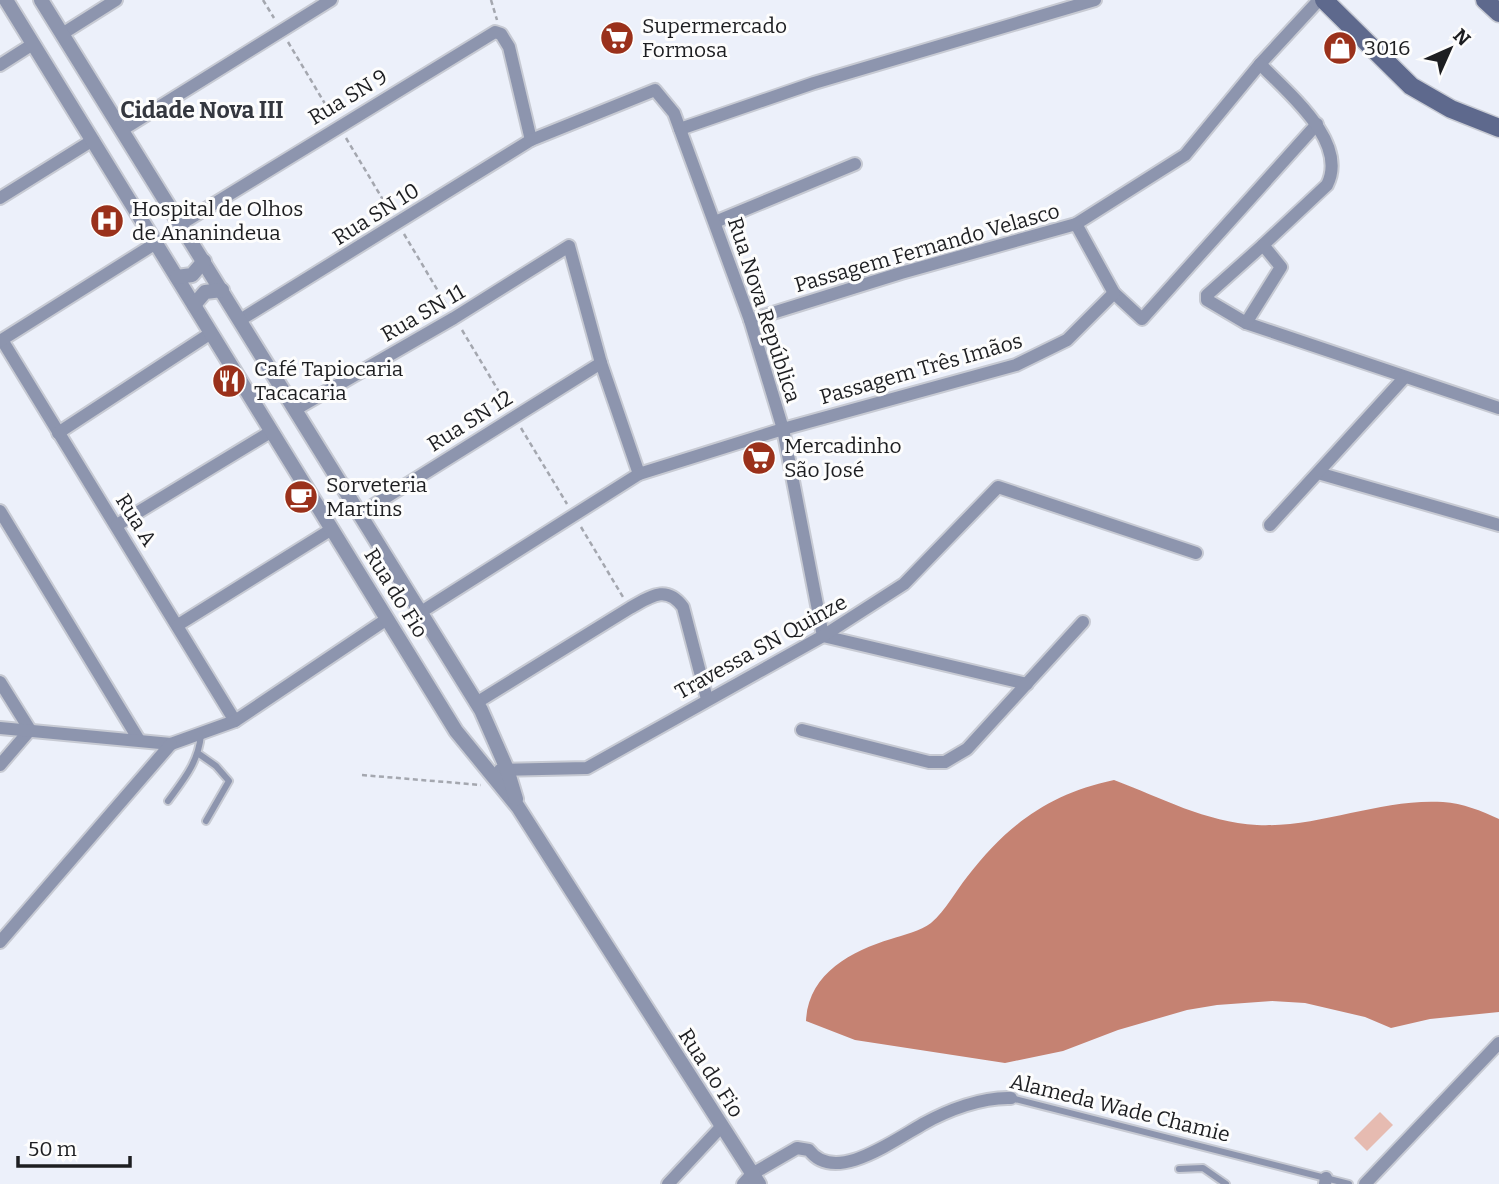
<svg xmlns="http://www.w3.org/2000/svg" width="1499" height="1184" font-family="Bitter,serif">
	<rect width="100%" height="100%" fill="#ecf0fa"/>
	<polygon fill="#e6bbb1" points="1380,1112 1393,1125 1367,1151 1354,1138"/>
	<path fill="#c58272" d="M1114,780C1162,798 1205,822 1257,825C1319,828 1381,798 1443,802C1463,803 1481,811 1499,819V1012L1430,1019L1391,1028L1365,1017L1305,1003L1272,1001L1217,1005L1187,1010L1118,1030L1063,1051L1005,1063L855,1040L806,1021C808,974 851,951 891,939C903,935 921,931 931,923C946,910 955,892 967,877C1008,824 1049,794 1114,780Z"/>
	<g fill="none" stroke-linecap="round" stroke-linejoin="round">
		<g stroke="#c7cad3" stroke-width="10">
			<g id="service">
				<polyline points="199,754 216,766 229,781 206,821"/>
				<path d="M168,801C184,779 198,763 201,735"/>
				<polyline points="1011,1098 1349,1184"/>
				<polyline points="1179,1169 1203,1168 1226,1184"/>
			</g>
		</g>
		<g stroke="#c7cad3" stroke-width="16">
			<g id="minor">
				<polyline points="62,34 116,0"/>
				<polyline points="0,65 33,44"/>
				<polyline points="680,129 814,83 1095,0"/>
				<polyline points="122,130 331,0"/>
				<polyline points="0,198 93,140"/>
				<polyline points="715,222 855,164"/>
				<polyline points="181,224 495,32 501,34 509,47 531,140"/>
				<polyline points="1076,224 1114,293 1142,319 1317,124"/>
				<polyline points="1263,245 1207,295 1207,300 1246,323 1499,408"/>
				<polyline points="240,320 531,140 655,90 674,113 750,320 783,429 823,636"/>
				<polyline points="750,320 901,273 1076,224 1185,155 1260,64 1319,0"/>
				<path d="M1246,323L1281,267L1263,245L1327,185C1349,142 1288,93 1260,64"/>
				<polyline points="2,340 235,721"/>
				<polyline points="0,341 156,243"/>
				<polyline points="296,409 454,318 569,246 601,363 639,474"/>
				<polyline points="58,433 211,333"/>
				<polyline points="1318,473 1499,525"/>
				<polyline points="0,511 139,740"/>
				<polyline points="361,513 601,363"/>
				<polyline points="117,525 272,431"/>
				<polyline points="1270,525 1404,378"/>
				<polyline points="421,612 639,474 783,429 1016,365 1067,340 1114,293"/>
				<polyline points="178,625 332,529"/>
				<polyline points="823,636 1027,684"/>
				<polyline points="0,682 30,730 0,765"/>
				<path d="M476,703L630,608C650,597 666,584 683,607L707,699"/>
				<polyline points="0,728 171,744 235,721 387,619"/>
				<polyline points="802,730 929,762 945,762 967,749 1083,622"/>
				<polyline points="500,770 587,768 823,636 904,584 998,487 1196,553"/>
				<polyline points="0,942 171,744"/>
				<polyline points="668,1184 721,1127"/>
				<path d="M743,1184L752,1174L797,1148L809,1150C834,1184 890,1143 923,1124C948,1110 982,1097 1011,1098"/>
				<polyline points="1325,1184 1326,1178"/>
				<polyline points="1365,1184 1499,1043"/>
			</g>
		</g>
		<g stroke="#c7cad3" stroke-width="18">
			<g id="tertiary">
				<polyline points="6,0 456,731 518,807 759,1184"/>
				<polyline points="41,0 481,710 507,769 516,799"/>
				<polyline points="177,277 192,275 204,261"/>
				<polyline points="194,305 205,292 222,290"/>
			</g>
		</g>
		<g stroke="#c7cad3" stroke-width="21">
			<g id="secondary">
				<polyline points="1324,0 1411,86 1451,109 1499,128"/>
				<polyline points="1485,0 1499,13"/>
			</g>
		</g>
		<g stroke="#a4a7af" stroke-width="2.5" stroke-dasharray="5 3.5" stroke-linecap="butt">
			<polyline points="263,0 274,18"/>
			<polyline points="491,0 497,20"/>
			<polyline points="288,42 333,117"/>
			<polyline points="346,138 391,213"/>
			<polyline points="404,234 447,306"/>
			<polyline points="462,330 507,405"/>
			<polyline points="521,428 567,504"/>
			<polyline points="581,527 623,597"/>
			<polyline points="362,775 481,785"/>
		</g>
		<use href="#service" stroke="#8d95ae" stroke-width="6"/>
		<use href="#minor" stroke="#8d95ae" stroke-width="12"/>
		<use href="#tertiary" stroke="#8d95ae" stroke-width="14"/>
		<use href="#secondary" stroke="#5e698d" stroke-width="18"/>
	</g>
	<defs>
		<g id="supermarket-disc" transform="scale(1.75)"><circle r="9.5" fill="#9a311b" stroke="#fdfdfd"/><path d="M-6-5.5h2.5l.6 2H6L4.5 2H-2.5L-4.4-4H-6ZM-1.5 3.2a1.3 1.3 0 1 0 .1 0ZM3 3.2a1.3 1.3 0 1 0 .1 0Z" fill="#fff"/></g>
		<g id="shop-disc" transform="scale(1.75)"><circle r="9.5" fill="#9a311b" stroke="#fdfdfd"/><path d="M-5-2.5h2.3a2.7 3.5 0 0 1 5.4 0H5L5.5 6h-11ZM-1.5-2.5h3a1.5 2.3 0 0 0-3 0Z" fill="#fff"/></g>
		<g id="hospital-disc" transform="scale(1.75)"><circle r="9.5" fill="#9a311b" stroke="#fdfdfd"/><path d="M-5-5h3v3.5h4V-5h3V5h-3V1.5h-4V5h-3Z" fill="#fff"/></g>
		<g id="restaurant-disc" transform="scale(1.75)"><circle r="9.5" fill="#9a311b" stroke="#fdfdfd"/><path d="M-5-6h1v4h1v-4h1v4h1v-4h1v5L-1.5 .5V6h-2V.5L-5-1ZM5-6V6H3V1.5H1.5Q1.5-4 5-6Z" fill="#fff"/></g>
		<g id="cafe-disc" transform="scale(1.75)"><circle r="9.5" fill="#9a311b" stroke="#fdfdfd"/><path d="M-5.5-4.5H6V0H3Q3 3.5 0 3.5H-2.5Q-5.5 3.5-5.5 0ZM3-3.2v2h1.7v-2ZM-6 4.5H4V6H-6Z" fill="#fff"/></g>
	</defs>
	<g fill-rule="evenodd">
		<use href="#supermarket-disc" x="617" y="38"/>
		<use href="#shop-disc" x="1340" y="48"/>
		<use href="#hospital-disc" x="107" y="221"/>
		<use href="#restaurant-disc" x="229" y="381"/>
		<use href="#supermarket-disc" x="759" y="458"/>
		<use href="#cafe-disc" x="301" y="497"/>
	</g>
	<g text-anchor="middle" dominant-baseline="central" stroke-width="6" stroke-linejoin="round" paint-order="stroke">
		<g font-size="21" fill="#1d1e21" stroke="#fdfdfd" text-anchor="start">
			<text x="642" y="26">Supermercado<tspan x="642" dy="24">Formosa</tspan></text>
			<text x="1364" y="48">3016</text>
			<text x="132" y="209">Hospital de Olhos<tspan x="132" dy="24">de Ananindeua</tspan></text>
			<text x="254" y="369">Café Tapiocaria<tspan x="254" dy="24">Tacacaria</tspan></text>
			<text x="784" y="446">Mercadinho<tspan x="784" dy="24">São José</tspan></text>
			<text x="326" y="485">Sorveteria<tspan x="326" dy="24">Martins</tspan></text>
		</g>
		<g font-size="21" fill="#1d1e21" stroke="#fdfdfd">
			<text transform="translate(348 97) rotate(-31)">Rua SN 9</text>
			<text transform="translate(376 214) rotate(-32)">Rua SN 10</text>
			<text transform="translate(927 248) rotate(-16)">Passagem Fernando Velasco</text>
			<text transform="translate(764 310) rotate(72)">Rua Nova República</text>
			<text transform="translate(423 313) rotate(-30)">Rua SN 11</text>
			<text transform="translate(921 369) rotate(-16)">Passagem Três Imãos</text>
			<text transform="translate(470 421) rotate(-32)">Rua SN 12</text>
			<text transform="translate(136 520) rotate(58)">Rua A</text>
			<text transform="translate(396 593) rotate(58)">Rua do Fio</text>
			<text transform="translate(761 647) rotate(-29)">Travessa SN Quinze</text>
			<text transform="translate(711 1073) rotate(57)">Rua do Fio</text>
			<text transform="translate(1120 1108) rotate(14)">Alameda Wade Chamie</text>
		</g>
		<g font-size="23" font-weight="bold" fill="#34373f" stroke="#fdfdfd">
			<text x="202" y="110">Cidade Nova III</text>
		</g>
	</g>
	<g transform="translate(1450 49) rotate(45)" stroke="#fdfdfd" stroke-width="5" paint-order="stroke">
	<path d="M0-5L12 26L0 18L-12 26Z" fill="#1d1e21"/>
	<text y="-10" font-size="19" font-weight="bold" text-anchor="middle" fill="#1d1e21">N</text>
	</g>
	<path d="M18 1156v10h112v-10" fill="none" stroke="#1d1e21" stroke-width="3.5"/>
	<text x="28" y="1156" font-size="21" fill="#1d1e21" stroke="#fdfdfd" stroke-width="5" paint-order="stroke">50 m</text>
</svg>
